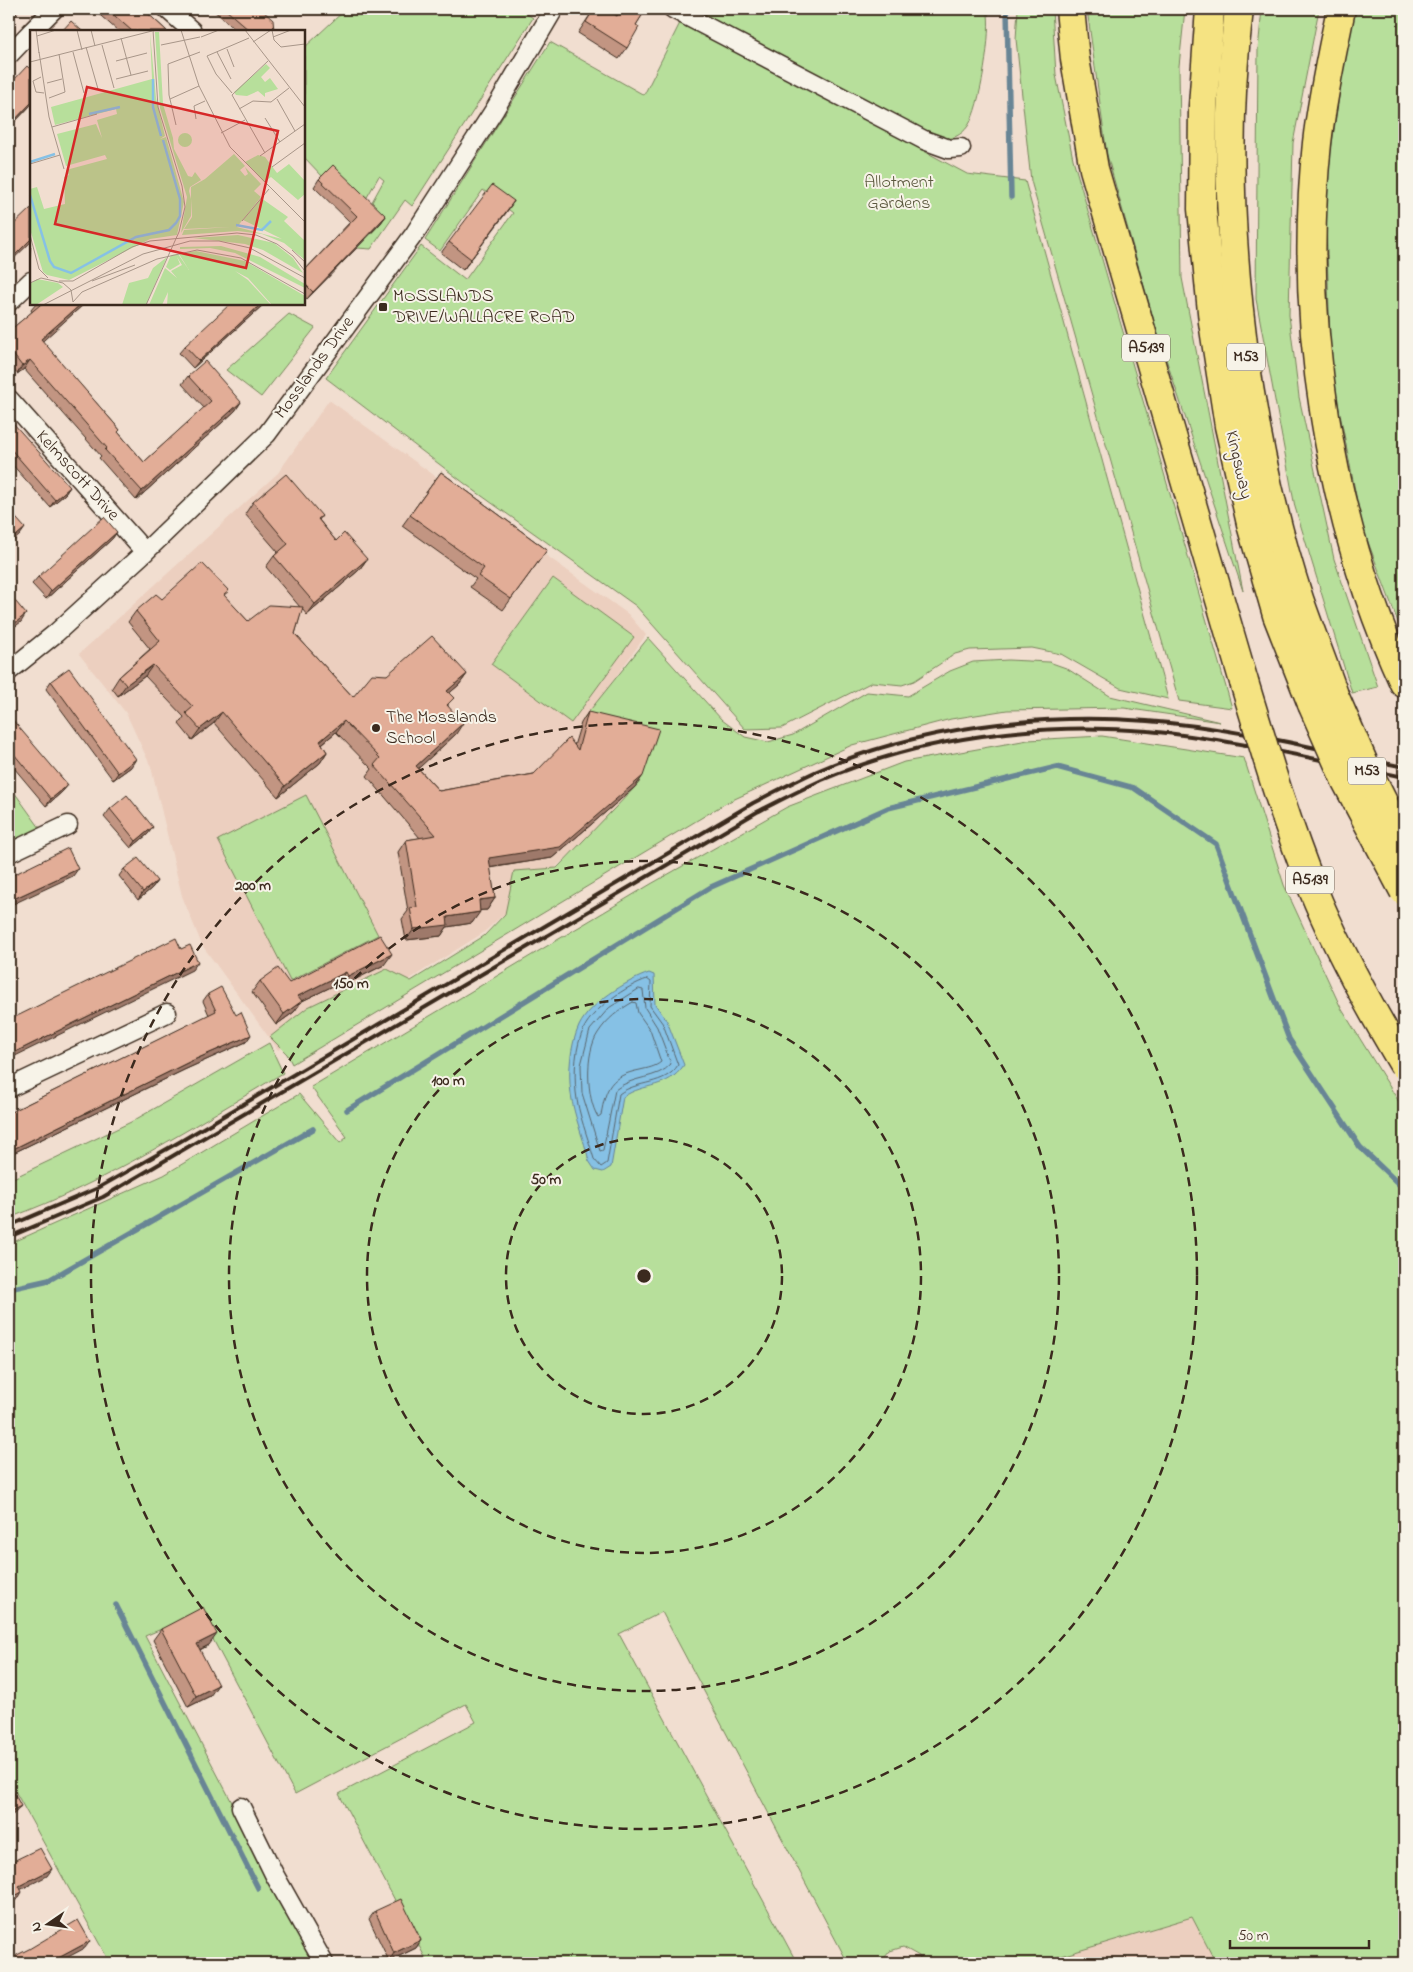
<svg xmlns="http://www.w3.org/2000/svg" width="1413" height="1972" font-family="'Indie Flower',sans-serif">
	<rect width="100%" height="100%" fill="#f1ded0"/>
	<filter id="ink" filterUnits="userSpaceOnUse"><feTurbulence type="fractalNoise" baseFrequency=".02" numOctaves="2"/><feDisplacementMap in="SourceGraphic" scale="10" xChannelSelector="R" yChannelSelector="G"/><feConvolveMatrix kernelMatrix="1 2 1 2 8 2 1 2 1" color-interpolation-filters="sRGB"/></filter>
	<g filter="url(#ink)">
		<g fill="#eccfbf">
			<polygon points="329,400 628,614 646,635 586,718 652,737 636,794 483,933 402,984 397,979 278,1050 202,945 182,896 151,767 126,713 79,654 278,473"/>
			<polygon points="1193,1917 1216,1963 1038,1963"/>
		</g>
		<g fill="#b7df9b" stroke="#79845c">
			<polygon points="346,9 520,9 533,18 412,206 405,200 371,249 357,248 367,211 384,180 379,176 362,206 323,177 304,157 304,48"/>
			<path d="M693,9H987C993,29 980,109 968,126C961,136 952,139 941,140L692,11Z"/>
			<polygon points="1018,9 1052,9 1056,75 1073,159 1232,708 1179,701 1031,181 1016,39"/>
			<polygon points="1087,9 1185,9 1179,66 1182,278 1243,591 1157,332 1107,155"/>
			<polygon points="1262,9 1319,9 1293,143 1289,315 1299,397 1334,559 1378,687 1352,693 1295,507 1256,299 1258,50"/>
			<polygon points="1355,9 1404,9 1404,638 1362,526 1331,368 1325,191 1349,29"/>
			<polygon points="681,21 967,174 1025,181 1168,699 1120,688 1061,654 1032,648 970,650 955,654 914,681 902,685 872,682 782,728 745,729 636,606 468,486 326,378 421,246 465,280 513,213 483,190 440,251 425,240 550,42 644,95"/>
			<polygon points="289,314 315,328 261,397 226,370"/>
			<polygon points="553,578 634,637 571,723 491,664"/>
			<polygon points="648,638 722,720 745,737 768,742 793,735 867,692 908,696 950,671 973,662 1008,660 1049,662 1066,668 1110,696 1220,722 1124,708 1007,710 951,719 852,745 726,803 292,1064 287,1054 270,1037 308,1007 387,969 411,981 484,936 505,914 514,871 557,868 639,783 651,740 583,719"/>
			<polygon points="1102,736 1244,758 1284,885 1341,1008 1404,1110 1404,1963 1216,1963 1192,1917 1038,1963 922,1963 919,1956 903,1947 890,1951 880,1963 848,1963 662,1612 619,1634 797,1963 428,1963 339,1794 476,1722 466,1704 295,1794 199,1613 145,1636 316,1963 110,1963 9,1780 9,1244 164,1175 299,1094 340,1143 347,1137 311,1087 651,884 787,807 904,762 1028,740"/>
			<polygon points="9,785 40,828 9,845"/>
			<polygon points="306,795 378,935 290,981 218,840"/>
			<path d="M269,1043L283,1073C194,1126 107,1182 9,1218V1180L131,1122Z"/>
		</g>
		<path fill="#86c1e5" stroke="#688595" d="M649,973L654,975L655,1004L667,1021L684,1065C667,1090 645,1082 623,1097L611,1167L603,1172L595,1170L589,1161C584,1139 574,1117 571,1094C568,1072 570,1046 579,1026C590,1003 626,981 649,973Z"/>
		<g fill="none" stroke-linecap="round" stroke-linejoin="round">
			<g stroke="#59666e" stroke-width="1">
				<path d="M647,979L651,982L650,1006L663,1024L678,1065C665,1086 637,1080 619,1094L607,1163L601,1167L594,1159C588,1137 578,1114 576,1092C574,1072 575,1047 584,1028C594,1008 626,986 647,979Z"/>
				<path d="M639,989L643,990L645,1008L657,1027L671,1064C657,1080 633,1075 615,1090L603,1150L600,1151L582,1093L581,1065L590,1030L609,1008Z"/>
				<path d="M633,1002L636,1003L638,1013L650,1030L661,1062C655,1067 648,1068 640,1070C610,1076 606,1087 601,1115L598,1117C586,1098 585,1052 598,1033C607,1019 619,1010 633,1002Z"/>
			</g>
			<g stroke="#688595" stroke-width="5.5">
				<polyline points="1007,9 1011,197"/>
				<polyline points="347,1110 711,887 888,808 1057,767 1134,788 1216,844 1289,1039 1360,1147 1404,1189"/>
				<polyline points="9,1289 49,1280 313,1129"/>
				<polyline points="116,1605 258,1888"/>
			</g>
			<g stroke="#3b2a1e" stroke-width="21">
				<g id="minor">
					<polyline points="167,9 192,31"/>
					<polyline points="673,9 924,140 949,149 961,148"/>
					<polyline points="32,31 54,9"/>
					<polyline points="9,55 31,32"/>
					<polyline points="9,302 31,281"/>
					<polyline points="9,399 145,552"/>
					<polyline points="9,671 56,633 145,552 267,434 415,233 495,109 554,9"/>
					<polyline points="9,853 68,825"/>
					<polyline points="9,1088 167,1013"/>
					<polyline points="241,1807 274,1874 324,1963"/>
				</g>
			</g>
			<g stroke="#3b2a1e" stroke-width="31">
				<g id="trunk">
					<polyline points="1070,9 1075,59 1094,169 1244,682"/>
					<polyline points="1210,9 1203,106 1202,209 1213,322 1229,426 1252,528 1277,615 1312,704"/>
					<path d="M1341,9C1332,53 1322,98 1317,143C1298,321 1329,520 1404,683"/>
				</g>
			</g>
			<g stroke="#3b2a1e" stroke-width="31">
				<path id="motorway" d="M1239,9C1216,194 1241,421 1299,599C1310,631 1323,663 1334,695"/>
			</g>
			<use href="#minor" stroke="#f7f3e8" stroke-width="18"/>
			<use href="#trunk" stroke="#f5e382" stroke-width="28"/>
			<use href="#motorway" stroke="#f5e382" stroke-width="28"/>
			<g stroke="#3b2a1e" stroke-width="4">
				<path d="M9,1226L98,1188L181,1141L753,803C774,792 795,781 817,771C919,727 1037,713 1147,721C1234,727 1320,750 1404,767"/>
				<path d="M9,1237L103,1197L757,812C779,801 800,790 822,780C923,737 1039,722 1148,731C1234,739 1320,761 1404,777"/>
			</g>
			<g stroke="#3b2a1e" stroke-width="31" stroke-linecap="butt">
				<g id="trunk-bridge">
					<path d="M1244,682C1265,751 1285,820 1312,887C1337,949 1370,1008 1404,1065"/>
					<polyline points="1312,704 1346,781 1404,891"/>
				</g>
			</g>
			<g stroke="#3b2a1e" stroke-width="31" stroke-linecap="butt">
				<polyline id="motorway-bridge" points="1334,695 1364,764 1404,844"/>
			</g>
			<use href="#trunk-bridge" stroke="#f5e382" stroke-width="28"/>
			<use href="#motorway-bridge" stroke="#f5e382" stroke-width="28"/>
		</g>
		<g fill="#c29582" stroke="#3b2a1e">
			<polygon points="93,9 143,9 167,31 118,31"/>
			<polygon points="212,9 261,9 274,31 237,31"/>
			<polygon points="312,9 319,9 316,12"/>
			<polygon points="594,9 616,16 621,9 646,9 636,25 627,48 619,59 578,33"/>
			<polygon points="31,66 31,105 9,128 10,90 9,87 13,81"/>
			<polygon points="319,179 386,216 380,224 307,299 304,296 304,271 350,222 314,187"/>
			<polygon points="514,201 463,270 441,253 449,242"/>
			<polygon points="36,304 84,304 42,341 120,430 118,432 144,462 204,408 182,384 188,376 241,402 235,411 136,500 99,458 101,456 24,369 17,374 9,365 9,331 32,312 31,310"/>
			<polygon points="264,304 193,368 179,353 185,346"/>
			<polygon points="9,427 70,487 65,494 50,507 9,461"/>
			<polygon points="441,472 547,550 503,610 470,587 476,579 402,526"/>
			<polygon points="253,502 322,516 319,520 336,541 367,559 359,570 307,615 302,609 295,634 353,697 387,675 467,674 459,685 449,693 448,706 456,734 418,768 439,791 534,774 574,746 581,723 588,712 635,787 552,858 490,868 495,898 487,910 480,910 472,923 447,927 441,936 406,940 402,919 408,911 398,852 406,840 420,838 367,776 372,769 336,732 322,744 327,752 320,763 278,797 214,723 192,740 179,724 184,717 145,676 118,696 112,688 119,677 150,649 128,622 136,611 162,599 225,597 248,621 300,607 266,567 274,556 278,552 245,514"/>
			<polygon points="117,532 112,539 46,599 32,584 38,577"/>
			<polygon points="51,681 131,767 113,780 46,689"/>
			<polygon points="9,720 68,785 62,792 46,806 9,762"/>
			<polygon points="110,809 148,834 131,848 104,817"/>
			<polygon points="124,869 157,881 152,888 138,900 119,876"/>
			<polygon points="384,965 340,987 339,983 302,1001 294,1012 276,1025 252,992 260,981 289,983"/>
			<polygon points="208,994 246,1042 184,1070 9,1155 9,1113 209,1015 203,1001"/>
			<polygon points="161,1629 209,1645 200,1650 210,1696 188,1707 153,1640"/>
			<polygon points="375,1911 421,1940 416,1948 389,1961 369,1919"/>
		</g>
		<g fill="#9e796a" stroke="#3b2a1e">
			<polygon points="19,9 20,9 9,22 9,20"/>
			<polygon points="31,103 31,105 9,128 9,126"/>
			<polygon points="514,201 506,213 463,270 471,259"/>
			<polygon points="386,216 380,224 307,299 313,292"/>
			<polygon points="31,239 31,242 9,263 9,261"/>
			<polygon points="81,304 84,304 35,348 41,339"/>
			<polygon points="261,304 264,304 193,368 199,361"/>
			<polygon points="30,360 24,369 17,374 22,366"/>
			<polygon points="241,402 235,411 136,500 142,491"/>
			<polygon points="70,487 65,494 50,507 55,500"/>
			<polygon points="25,528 20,535 9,545 9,542"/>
			<polygon points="117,532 112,539 46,599 51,591"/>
			<polygon points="367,559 359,570 307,615 315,604"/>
			<polygon points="26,614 21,622 9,631 9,628"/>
			<polygon points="153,665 145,676 118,696 126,685"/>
			<polygon points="467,674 459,685 439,702 447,691"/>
			<polygon points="222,712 214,723 192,740 200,729"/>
			<polygon points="344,721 336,732 312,752 320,741"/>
			<polygon points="463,723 456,734 409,777 416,766"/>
			<polygon points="327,752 320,763 278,797 285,786"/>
			<polygon points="136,759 131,767 113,780 118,773"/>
			<polygon points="643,776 635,787 552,858 481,869 489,858"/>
			<polygon points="68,785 62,792 46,806 51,799"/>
			<polygon points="153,827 148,834 131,848 136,841"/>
			<polygon points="78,869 73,876 9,906 9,901"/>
			<polygon points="157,881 152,888 138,900 143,892"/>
			<polygon points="495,898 487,910 471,911 479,900"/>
			<polygon points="480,912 472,923 447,927 441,936 406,940 414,929 447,917"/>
			<polygon points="392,954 384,965 340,987 348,976"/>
			<polygon points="198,962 192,970 9,1059 9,1055"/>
			<polygon points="346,972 339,983 290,1007 298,996"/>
			<polygon points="302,1001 294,1012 276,1025 284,1014"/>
			<polygon points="251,1035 246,1042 184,1070 9,1155 9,1151 189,1062"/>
			<polygon points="217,1634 209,1645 189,1655 197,1644"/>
			<polygon points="218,1685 210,1696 188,1707 196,1696"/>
			<polygon points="21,1806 15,1813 9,1817 9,1812"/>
			<polygon points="52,1869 47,1876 14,1893 19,1886"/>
			<polygon points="22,1892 18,1899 9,1903 9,1899"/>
			<polygon points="421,1940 416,1948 389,1961 394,1953"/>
			<polygon points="90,1941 85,1948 57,1963 49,1963"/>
		</g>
		<g fill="#e2ad97" stroke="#3b2a1e">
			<polygon points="9,9 19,9 9,20"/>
			<polygon points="107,9 143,9 167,31 132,31"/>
			<polygon points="225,9 261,9 273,20 274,31 250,31"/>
			<polygon points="594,9 606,9 617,16 621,9 646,9 636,25 639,27 627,48 586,22"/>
			<polygon points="71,21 82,31 62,31"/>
			<polygon points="27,66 29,68 31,66 31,103 9,126 9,92 16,83 13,81"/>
			<polygon points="333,165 386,216 313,292 304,283 304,271 357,216 319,179"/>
			<polygon points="492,185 514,201 471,259 449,242"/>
			<polygon points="31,208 31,239 9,261 9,229"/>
			<polygon points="39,304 81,304 41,339 120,430 118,432 144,462 211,401 188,376 205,361 241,402 142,491 105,450 107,448 30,360 22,366 9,349 9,331 40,305"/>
			<polygon points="230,304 261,304 199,361 185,346"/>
			<polygon points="13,423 70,487 55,500 9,447 9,427"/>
			<polygon points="441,472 547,550 511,599 478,576 484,568 410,515"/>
			<polygon points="286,474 322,516 318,519 336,541 344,533 367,559 315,604 274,556 288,544 253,502"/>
			<polygon points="9,510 25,528 9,542"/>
			<polygon points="104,517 117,532 51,591 38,577"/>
			<polygon points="202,563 229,591 224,595 248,621 269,605 303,607 295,634 353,697 372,674 387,675 432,636 467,674 447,691 454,698 447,705 463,723 416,766 439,791 534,774 569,738 578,750 588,712 659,729 643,776 560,847 489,858 495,898 479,900 480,912 447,917 448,925 414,929 410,908 417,907 406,840 436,835 374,765 380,758 344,721 320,741 327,752 285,786 222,712 200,729 186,713 193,707 153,665 126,685 119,677 160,641 136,611 156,594 162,599"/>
			<polygon points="11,596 26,614 9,628 9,598"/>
			<polygon points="69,668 136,759 118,773 51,681"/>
			<polygon points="11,718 68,785 51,799 9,748 9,720"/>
			<polygon points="127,795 153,827 136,841 110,809"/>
			<polygon points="68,848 78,869 9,901 9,877"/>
			<polygon points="138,858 157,881 143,892 124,869"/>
			<polygon points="380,935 392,954 348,976 346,972 298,996 302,1001 284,1014 260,981 278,968 289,983"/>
			<polygon points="176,938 181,949 190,945 198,962 9,1055 9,1020"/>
			<polygon points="221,987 236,1015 241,1012 251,1035 189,1062 9,1151 9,1113 216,1011 208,994"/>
			<polygon points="203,1607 217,1634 197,1644 218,1685 196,1696 161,1629"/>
			<polygon points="13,1791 21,1806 9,1812 9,1793"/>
			<polygon points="40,1848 52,1869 19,1886 22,1892 9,1899 9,1863"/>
			<polygon points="401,1899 421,1940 394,1953 375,1911"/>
			<polygon points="78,1920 90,1941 49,1963 9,1963 9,1959 29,1949"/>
		</g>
	</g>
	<g fill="none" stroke="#3b2a1e" stroke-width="2.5" stroke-dasharray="9 6">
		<circle cx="644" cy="1276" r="138"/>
		<circle cx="644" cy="1276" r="277"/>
		<circle cx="644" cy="1276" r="415"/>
		<circle cx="644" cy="1276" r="553"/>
	</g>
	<g fill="#3b2a1e" stroke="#f7f3e8" stroke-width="2">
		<rect x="378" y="302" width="10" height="10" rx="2.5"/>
		<circle cx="376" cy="728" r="5"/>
	</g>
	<g text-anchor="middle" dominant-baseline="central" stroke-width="4" stroke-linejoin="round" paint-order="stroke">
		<g fill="#f7f3e8" stroke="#73665b" stroke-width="1">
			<rect x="1122" y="334.5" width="48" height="27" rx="4"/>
			<rect x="1227" y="343.5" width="38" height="27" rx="4"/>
			<rect x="1348" y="757.5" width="38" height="27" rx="4"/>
			<rect x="1286" y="866.5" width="48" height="27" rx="4"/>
		</g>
		<g font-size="16" font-weight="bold" fill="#3b2a1e">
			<text x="1146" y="348">A5139</text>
			<text x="1246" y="357">M53</text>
			<text x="1367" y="771">M53</text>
			<text x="1310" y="880">A5139</text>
		</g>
		<g font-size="18" fill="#5a573d" stroke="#f7f3e8">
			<text x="899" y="183">Allotment<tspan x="899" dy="21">Gardens</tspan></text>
		</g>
		<g font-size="18" fill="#3b2a1e" stroke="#f7f3e8" text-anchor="start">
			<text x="393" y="297">MOSSLANDS<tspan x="393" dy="21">DRIVE/WALLACRE ROAD</tspan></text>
			<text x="386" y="718">The Mosslands<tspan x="386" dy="21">School</tspan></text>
		</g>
		<g font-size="18" fill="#3b2a1e" stroke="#f7f3e8">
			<text transform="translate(315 368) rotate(-54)">Mosslands Drive</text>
			<text transform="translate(1238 465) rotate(77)">Kingsway</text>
			<text transform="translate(77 476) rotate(48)">Kelmscott Drive</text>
		</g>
	</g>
	<g transform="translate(30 30)">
		<rect width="275" height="275" fill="#f1ded0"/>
		<path d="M125,2H129L133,74L143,108L144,119L158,146L162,147L165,142L171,150L160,157L159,161L161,169V157L175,149L204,124L215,136L210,140L215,146L218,144L215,137L231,154L224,161L231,167L207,197L252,209L213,190L231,168L258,187L254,191L275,211V230L254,213L232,204L208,201L152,205L154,200L200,197L154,199L162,187V169L161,186L151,203L157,167L130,78ZM120,3L126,68L135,106L130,109L136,107L154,172L147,205L120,209L39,250L17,245L13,242L0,199V159L7,157L14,179L35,174L34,147L39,145L36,140L77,129L75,125L36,136L27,104L66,94L72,108L67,90L87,84L86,79L25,95L21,77L122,49ZM236,34L240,38L231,47L235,52L240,48L248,59L235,63V67L228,61L217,66L206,65L204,62ZM148 110a7 7 0 1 1 14 0a7 7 0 1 1-14 0ZM228,125L235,127L247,143L259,134L275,151V164L268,170L241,147L234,152L215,132ZM208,205L244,213L263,228L273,243L233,220L215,214L163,208ZM191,216L230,227L275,254V258L205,223L180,218L150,219V217ZM166,221L215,231L275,266V275H242L218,248L205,241L218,250L241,275H137L138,262L132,275H119L135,238L147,248L141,241L152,235L147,227L150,234L140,240L136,237L141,225L148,224L159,240L149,224ZM137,227L116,275H92L99,253L118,248L123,238ZM7,249L28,253L33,257L6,275H0V254Z" fill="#b7df9b"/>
		<path fill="none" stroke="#86c1e5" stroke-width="2.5" d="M123,49V77L131,106M59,84L90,77M0,132L25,124M0,165L20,231L24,237L41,243L106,207L139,200L146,193L150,186V169L133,110M206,195L232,200L241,191"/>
		<path fill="none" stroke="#a89689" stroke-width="1" d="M6,0L9,23M47,0L52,20M61,0L65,16M151,0L169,56L200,117L275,192M215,0L275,77M242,0L244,10L251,17L275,14M7,6L26,0M171,7L189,0M243,7L261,0M91,8L101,45M223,12L241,0M72,15L84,58M131,15L170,7M56,17L68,59M197,19L204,37M9,22L19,87L34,139M43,22L54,63M187,22L201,49M86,31L117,23M0,32L122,1M11,47L3,51L6,62L14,63M86,49L118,41M17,53L32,49M202,63L186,44L177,26L219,8M19,68L35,62L29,24M140,69L169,56M247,69L265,101M209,79L223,71L241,72L259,58M235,88L250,112M166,89L164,76L175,71M146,95L139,65L138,34L170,22M22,97L67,84M191,103L215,90M235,123L202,65L238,31M230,126L275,94M0,134L30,125M242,137L275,113M212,191L239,159M0,205L9,239L18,248M262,220L275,232M0,241L1,218M29,251H43L102,217L120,211L207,203L226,205L247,214L263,226L275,241M62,251L105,235M0,253L11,248L33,253L41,260L43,272M43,272L52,262L127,229L167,220L211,228L275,264M13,275L113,224L160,211H189L220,218L275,248M116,275L149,202L155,177L152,156L128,77L123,0"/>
		<path fill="#d62828" fill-opacity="0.15" stroke="#d62828" stroke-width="2.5" d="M57,57L248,101L216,238L25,194Z"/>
		<rect width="275" height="275" fill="none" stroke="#3b2a1e" stroke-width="2.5"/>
	</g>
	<circle cx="644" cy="1276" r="8" fill="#3b2a1e" stroke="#f7f3e8" stroke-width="2.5"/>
	<g font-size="15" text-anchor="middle" font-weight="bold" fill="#3b2a1e" stroke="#f7f3e8" stroke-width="4" stroke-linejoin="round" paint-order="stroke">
		<text x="253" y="890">200 m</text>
		<text x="351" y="988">150 m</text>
		<text x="448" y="1085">100 m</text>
		<text x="546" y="1184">50 m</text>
	</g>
	<rect width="1413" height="1972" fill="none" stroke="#f7f3e8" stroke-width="30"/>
	<rect x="15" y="15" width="1383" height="1942" fill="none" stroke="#3b2a1e" stroke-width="2" filter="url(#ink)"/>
	<g transform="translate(48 1924) rotate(257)" stroke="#f7f3e8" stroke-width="4" paint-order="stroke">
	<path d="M0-4L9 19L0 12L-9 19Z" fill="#3b2a1e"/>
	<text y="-8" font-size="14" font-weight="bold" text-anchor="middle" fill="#3b2a1e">N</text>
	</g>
	<path d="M1230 1940v8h139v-8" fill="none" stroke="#3b2a1e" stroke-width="2.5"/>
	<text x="1238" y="1940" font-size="15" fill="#3b2a1e" stroke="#f7f3e8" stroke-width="4" paint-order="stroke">50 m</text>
</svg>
